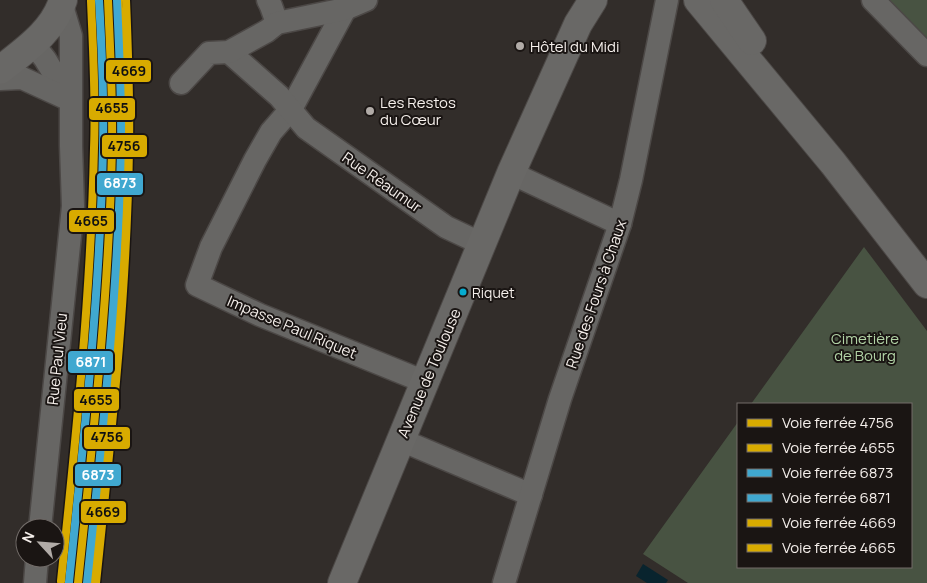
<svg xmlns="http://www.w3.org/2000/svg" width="927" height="583" font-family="Manrope,sans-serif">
	<rect width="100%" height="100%" fill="#322d2a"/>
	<g fill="#485342">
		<polygon points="887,0 927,0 927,41"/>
		<polygon points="864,247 927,331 927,583 688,583 643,554 738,422 738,567 911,567 911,404 751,404"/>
	</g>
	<polygon fill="#09242e" points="643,564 668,580 666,583 647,583 636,576"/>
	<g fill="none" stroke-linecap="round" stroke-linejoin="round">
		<g stroke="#4c4846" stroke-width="25">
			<g id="minor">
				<polyline points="268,0 271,6 277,23"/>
				<polyline points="873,0 927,55"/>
				<polyline points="345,9 291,109 271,132 255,160 211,247 197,285 260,315 425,382"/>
				<polyline points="33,44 45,59 70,100"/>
				<polyline points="229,52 279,96 306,128 446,227 482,244"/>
				<polyline points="0,79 22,78 70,100"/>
				<polyline points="181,83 209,53 229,52 267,31 277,23 345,9 366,0"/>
				<polyline points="511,173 620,224"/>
				<polyline points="401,440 531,495"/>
				<polyline points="40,528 73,206 71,146 71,36 62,6"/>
				<polyline points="35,583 37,558"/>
				<polyline points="504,583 560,399 620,224 631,180 667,0"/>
			</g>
		</g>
		<g stroke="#4c4846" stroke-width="30">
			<g id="secondary">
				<polyline points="698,0 833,163 927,284"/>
				<polyline points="724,0 752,41"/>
				<path d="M0,70C24,51 54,31 63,0"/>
				<polyline points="342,583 511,173 578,24 593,0"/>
			</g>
		</g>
		<use href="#minor" stroke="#676664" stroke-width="22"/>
		<use href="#secondary" stroke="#696866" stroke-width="28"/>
		<path stroke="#656361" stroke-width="4" stroke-dasharray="2.5 5" stroke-linecap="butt" d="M68,583C87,389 110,195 98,0"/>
		<g stroke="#1a1513" stroke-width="11">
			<polyline id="rail-1" points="92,583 110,408 122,224 125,125 123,44 118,0"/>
		</g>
		<g stroke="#1a1513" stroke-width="11">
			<path id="rail-2" d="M78,583C93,438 109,294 112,148C113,99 110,49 108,0"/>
		</g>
		<g stroke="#1a1513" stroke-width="11">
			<path id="rail-3" d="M87,583C102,438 118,294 121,148C122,99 119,49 117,0"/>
		</g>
		<g stroke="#1a1513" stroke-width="11">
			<path id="rail-4" d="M69,582C84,438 100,293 103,148C104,99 102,50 99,0"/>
		</g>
		<g stroke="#1a1513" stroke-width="11">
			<path id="rail-5" d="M96,583C111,438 127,294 129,148C130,99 128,49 126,0"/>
		</g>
		<g stroke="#1a1513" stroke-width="11">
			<path id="rail-6" d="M61,581C76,437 91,293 94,148C96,99 93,50 91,1"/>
		</g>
		<use href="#rail-1" stroke="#d8ab00" stroke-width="8"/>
		<use href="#rail-2" stroke="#d8ab00" stroke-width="8"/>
		<use href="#rail-3" stroke="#40a8d0" stroke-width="8"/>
		<use href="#rail-4" stroke="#40a8d0" stroke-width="8"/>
		<use href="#rail-5" stroke="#d8ab00" stroke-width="8"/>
		<use href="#rail-6" stroke="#d8ab00" stroke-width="8"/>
	</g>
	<g fill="#b1aba7" stroke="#1a1513" stroke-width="2">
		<circle cx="520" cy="46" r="5"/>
		<circle cx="370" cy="111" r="5"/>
	</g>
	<circle fill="#06acd0" stroke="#1a1513" stroke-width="2" cx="463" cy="292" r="4.5"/>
	<g text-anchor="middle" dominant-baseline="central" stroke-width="4" stroke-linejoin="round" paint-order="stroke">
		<g font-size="14" fill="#f5efeb" stroke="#1a1513" text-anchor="start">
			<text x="472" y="292">Riquet</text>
		</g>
		<g font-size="15" fill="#f5efeb" stroke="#1a1513" text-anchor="start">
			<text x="530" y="46">Hôtel du Midi</text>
			<text x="380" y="102">Les Restos<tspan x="380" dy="17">du Cœur</tspan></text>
		</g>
		<g font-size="15" fill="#f5efeb" stroke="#1a1513">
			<text transform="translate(382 182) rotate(35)">Rue Réaumur</text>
			<text transform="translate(596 294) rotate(-71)">Rue des Fours à Chaux</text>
			<text transform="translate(292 327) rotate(23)">Impasse Paul Riquet</text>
			<text transform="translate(57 359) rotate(-84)">Rue Paul Vieu</text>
			<text transform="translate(429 373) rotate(-67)">Avenue de Toulouse</text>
		</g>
		<g font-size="15" fill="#b2d3a6" stroke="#1a1513">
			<text x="865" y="338">Cimetière<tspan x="865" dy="17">de Bourg</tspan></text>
		</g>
	</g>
	<g stroke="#1a1513" stroke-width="2">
		<rect x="105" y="59" width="47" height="24" rx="5" fill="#d8ab00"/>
		<rect x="88" y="97" width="48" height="24" rx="5" fill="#d8ab00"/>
		<rect x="101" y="134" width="47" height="24" rx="5" fill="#d8ab00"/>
		<rect x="96" y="172" width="48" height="24" rx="5" fill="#40a8d0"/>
		<rect x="68" y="209" width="47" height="24" rx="5" fill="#d8ab00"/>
		<rect x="67" y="350" width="47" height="24" rx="5" fill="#40a8d0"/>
		<rect x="73" y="388" width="47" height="24" rx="5" fill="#d8ab00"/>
		<rect x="83" y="426" width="48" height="24" rx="5" fill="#d8ab00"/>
		<rect x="74" y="463" width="48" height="24" rx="5" fill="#40a8d0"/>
		<rect x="80" y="500" width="47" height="24" rx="5" fill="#d8ab00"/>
	</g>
	<g font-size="14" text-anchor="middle" font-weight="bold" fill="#fff">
		<text x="120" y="188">6873</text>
		<text x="91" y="367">6871</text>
		<text x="98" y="480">6873</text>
	</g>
	<g font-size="14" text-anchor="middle" font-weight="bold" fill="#111">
		<text x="129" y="76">4669</text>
		<text x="112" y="113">4655</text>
		<text x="124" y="151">4756</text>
		<text x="91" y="226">4665</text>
		<text x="96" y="405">4655</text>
		<text x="107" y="442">4756</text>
		<text x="103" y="517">4669</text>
	</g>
	<rect x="737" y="403" width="175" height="165" fill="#1a1513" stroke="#726c69"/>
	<rect x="747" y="419" width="25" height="8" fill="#d8ab00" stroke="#726c69"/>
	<text x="782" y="428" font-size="15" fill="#f5efeb">Voie ferrée 4756</text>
	<rect x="747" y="444" width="25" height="8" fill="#d8ab00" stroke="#726c69"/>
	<text x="782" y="453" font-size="15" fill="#f5efeb">Voie ferrée 4655</text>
	<rect x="747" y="469" width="25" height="8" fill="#40a8d0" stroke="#726c69"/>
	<text x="782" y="478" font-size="15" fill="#f5efeb">Voie ferrée 6873</text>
	<rect x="747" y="494" width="25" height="8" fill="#40a8d0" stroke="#726c69"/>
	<text x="782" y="503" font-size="15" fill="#f5efeb">Voie ferrée 6871</text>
	<rect x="747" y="519" width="25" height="8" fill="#d8ab00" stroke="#726c69"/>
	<text x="782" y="528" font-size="15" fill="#f5efeb">Voie ferrée 4669</text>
	<rect x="747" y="544" width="25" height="8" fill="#d8ab00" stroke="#726c69"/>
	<text x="782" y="553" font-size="15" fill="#f5efeb">Voie ferrée 4665</text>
	<g transform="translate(40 543) rotate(296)"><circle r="24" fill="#1a1513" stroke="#726c69"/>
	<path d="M0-4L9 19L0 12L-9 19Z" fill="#b1aba7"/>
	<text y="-8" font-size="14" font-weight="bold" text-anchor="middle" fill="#f5efeb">N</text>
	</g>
</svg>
